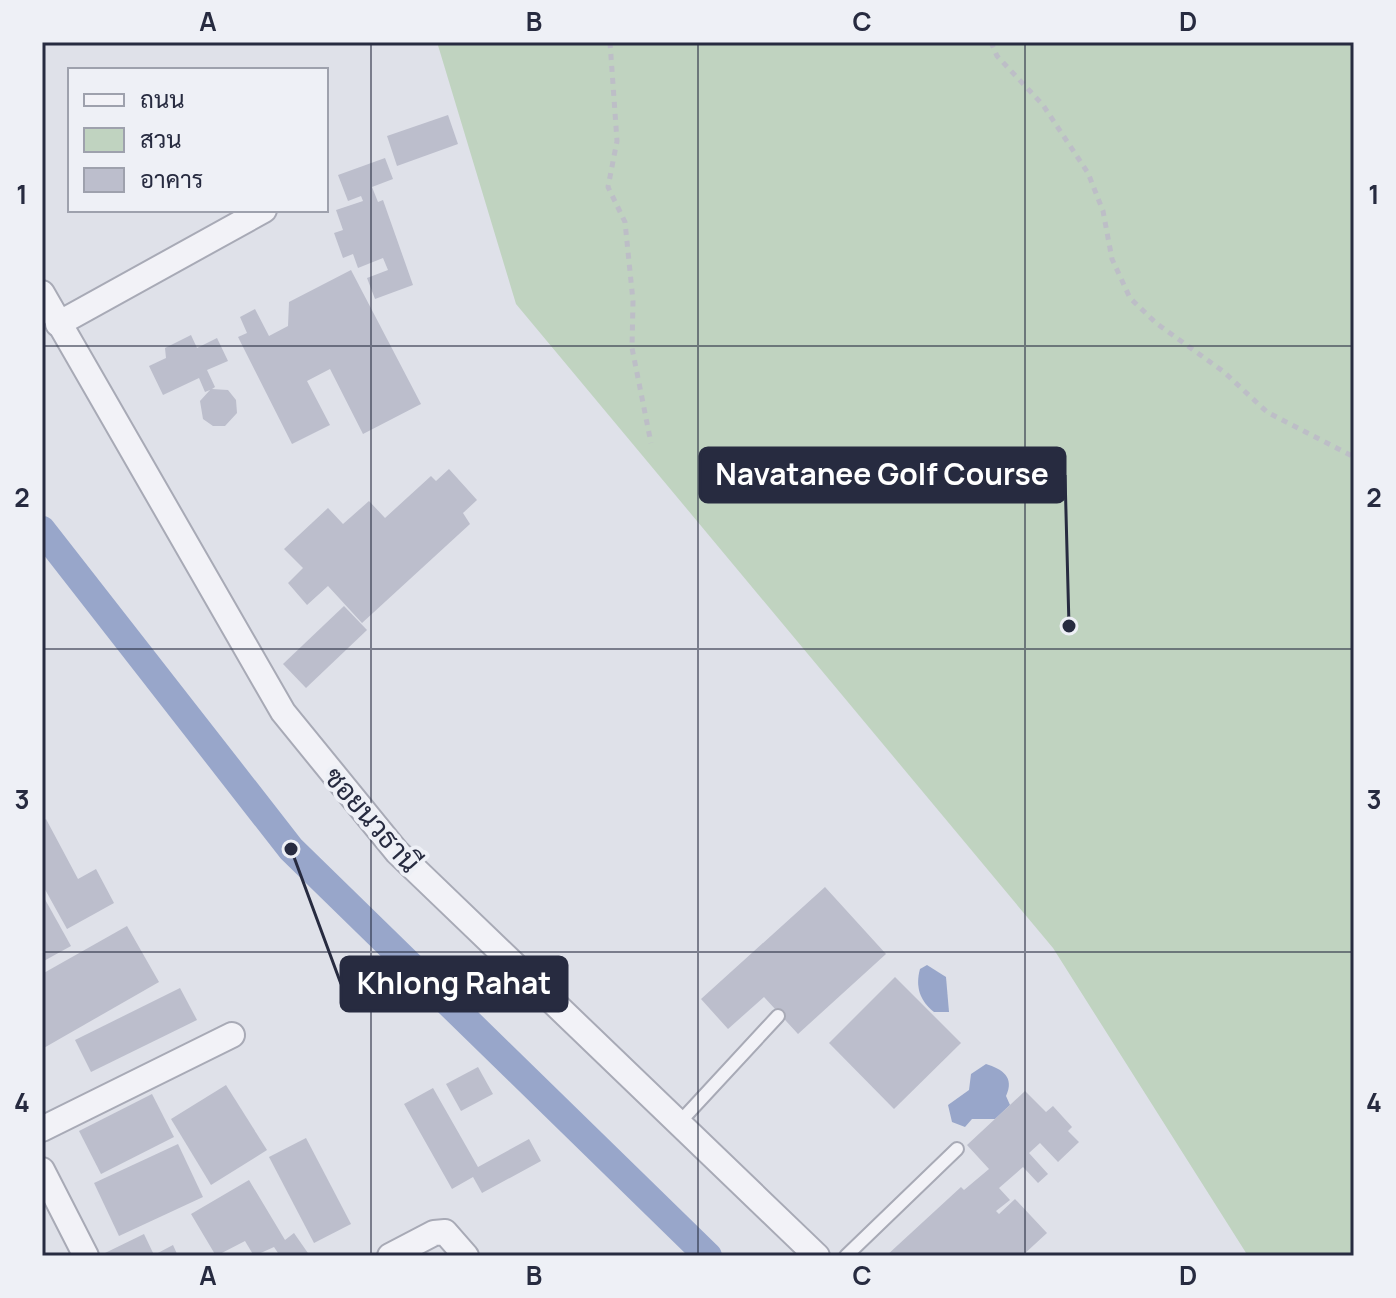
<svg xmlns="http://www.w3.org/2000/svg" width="1396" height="1298" font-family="Manrope,Sarabun,sans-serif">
	<rect width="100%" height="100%" fill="#dfe1e9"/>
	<polygon fill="#c0d3c0" points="437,42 1354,42 1354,1256 1248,1256 1053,948 516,304"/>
	<g fill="#98a6ca">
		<path d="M927,965L946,977L949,1012H934C920,1001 915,987 920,969Z"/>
		<path d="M986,1064C1002,1069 1015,1077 1006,1096L1010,1105L995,1119H972L965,1127L952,1122L948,1105L969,1090L971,1074Z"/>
	</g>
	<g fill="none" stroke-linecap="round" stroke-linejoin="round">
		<polyline stroke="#98a6ca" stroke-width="28" points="42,530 291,849 708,1256"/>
	</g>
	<g fill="#bcbecc">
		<polygon points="448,115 458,144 397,166 387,136"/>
		<polygon points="385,158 393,179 372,187 378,202 383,200 413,285 375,299 367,278 388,270 383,258 358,268 353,254 343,258 334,233 343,230 336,210 363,201 361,196 348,201 338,175"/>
		<polygon points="351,270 421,404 363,434 330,369 307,381 330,425 292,444 238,337 247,333 240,317 255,309 269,336 288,326 289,302"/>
		<polygon points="191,335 197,348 217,338 228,361 207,370 215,387 212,389 228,390 236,400 237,413 225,426 213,426 203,419 200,401 210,390 205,392 199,378 163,395 149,366 166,358 165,348"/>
		<polygon points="449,469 477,500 463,513 470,524 362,623 328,586 307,605 288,583 303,568 284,549 328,508 343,524 369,501 385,518 431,476 436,481"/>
		<polygon points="344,606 367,630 306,688 283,664"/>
		<polygon points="46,819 78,879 96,869 114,903 67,929 42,884 42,822"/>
		<polygon points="825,887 886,954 798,1034 764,997 728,1029 701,999"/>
		<polygon points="42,894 71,946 42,962"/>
		<polygon points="127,926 159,982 42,1049 42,974"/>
		<polygon points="895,977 961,1043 894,1109 829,1043"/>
		<polygon points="180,988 197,1020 91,1072 75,1040"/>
		<polygon points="478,1067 493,1094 461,1111 446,1084"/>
		<polygon points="226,1085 267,1150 211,1185 171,1119"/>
		<polygon points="433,1088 478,1167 529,1139 541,1161 482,1193 473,1177 452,1189 404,1104"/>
		<polygon points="1025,1091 1046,1112 1053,1106 1072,1127 1068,1131 1079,1142 1058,1162 1040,1143 1029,1153 1048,1174 1038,1183 1023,1167 999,1188 1010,1200 996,1211 999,1214 1015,1199 1047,1233 1022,1256 886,1256 961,1187 964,1190 989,1169 967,1145"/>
		<polygon points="152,1094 174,1137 101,1174 79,1131"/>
		<polygon points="306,1138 351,1224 314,1243 269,1157"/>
		<polygon points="178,1144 203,1197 119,1236 94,1183"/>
		<polygon points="249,1180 285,1240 294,1233 310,1256 280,1256 274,1247 254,1256 245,1241 216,1256 191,1214"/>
		<polygon points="144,1234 154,1255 173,1245 178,1256 107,1256 105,1253"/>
	</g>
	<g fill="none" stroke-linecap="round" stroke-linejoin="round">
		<g stroke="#a8aab6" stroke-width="16">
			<g id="service">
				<polyline points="678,1124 778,1016"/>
				<polyline points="846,1256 957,1149"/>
			</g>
		</g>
		<g stroke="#a8aab6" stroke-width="28">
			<g id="minor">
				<polyline points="42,293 283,712 397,852 817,1256"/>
				<polyline points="58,324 264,210"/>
				<polyline points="42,1129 232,1035"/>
				<polyline points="42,1170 86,1256"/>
				<polyline points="390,1256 434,1233 445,1232 466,1256"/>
			</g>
		</g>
		<g stroke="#bdbec7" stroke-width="5" stroke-dasharray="6 6" stroke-linecap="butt">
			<polyline points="610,42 617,141 608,187 625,222 633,301 632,348 651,443"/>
			<polyline points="991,42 997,56 1043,105 1088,173 1103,211 1112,259 1130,298 1156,323 1224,372 1267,412 1354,457"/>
		</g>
		<use href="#service" stroke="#f2f2f7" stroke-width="12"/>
		<use href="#minor" stroke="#f2f2f7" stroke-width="24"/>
	</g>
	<path fill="none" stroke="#272b40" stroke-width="2" stroke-opacity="0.55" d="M371,42V1256M698,42V1256M1025,42V1256M42,346H1354M42,649H1354M42,952H1354"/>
	<g text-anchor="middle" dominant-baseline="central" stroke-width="8" stroke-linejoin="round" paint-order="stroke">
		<g font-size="28" fill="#272b40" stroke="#eef0f6">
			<text transform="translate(373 819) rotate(49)">ซอยนวธานี</text>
		</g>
	</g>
	<path fill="none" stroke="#272b40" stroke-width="3" d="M1069 626L1065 475M291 849L341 984"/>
	<g fill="#272b40" stroke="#eef0f6" stroke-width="3">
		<circle cx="1069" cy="626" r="8"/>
		<circle cx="291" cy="849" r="8"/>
	</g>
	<g fill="#272b40" stroke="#272b40" stroke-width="3">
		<rect x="700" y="448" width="365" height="54" rx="8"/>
		<rect x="341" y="957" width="226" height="54" rx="8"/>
	</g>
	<g font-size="30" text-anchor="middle" font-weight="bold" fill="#fff">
		<text x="882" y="485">Navatanee Golf Course</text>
		<text x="454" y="994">Khlong Rahat</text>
	</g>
	<rect width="1396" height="1298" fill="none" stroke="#eef0f6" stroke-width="88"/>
	<rect x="68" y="68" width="260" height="144" fill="#eef0f6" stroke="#9ea1ad" stroke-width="2"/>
	<rect x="84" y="94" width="40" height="12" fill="#f2f2f7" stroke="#9ea1ad" stroke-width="2"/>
	<text x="140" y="108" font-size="24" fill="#272b40">ถนน</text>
	<rect x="84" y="128" width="40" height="24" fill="#c0d3c0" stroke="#9ea1ad" stroke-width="2"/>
	<text x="140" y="148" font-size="24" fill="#272b40">สวน</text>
	<rect x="84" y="168" width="40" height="24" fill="#bcbecc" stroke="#9ea1ad" stroke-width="2"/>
	<text x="140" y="188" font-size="24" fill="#272b40">อาคาร</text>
	<rect x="44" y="44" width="1308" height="1210" fill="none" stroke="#272b40" stroke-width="3"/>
	<g font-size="26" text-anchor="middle" font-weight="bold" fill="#272b40">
		<text x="208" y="31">A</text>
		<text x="534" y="31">B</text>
		<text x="862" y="31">C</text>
		<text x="1188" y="31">D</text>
		<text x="22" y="204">1</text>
		<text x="1374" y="204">1</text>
		<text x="22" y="507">2</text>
		<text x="1374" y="507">2</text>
		<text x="22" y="809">3</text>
		<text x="1374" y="809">3</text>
		<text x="22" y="1112">4</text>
		<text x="1374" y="1112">4</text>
		<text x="208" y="1285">A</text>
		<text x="534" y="1285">B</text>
		<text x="862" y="1285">C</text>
		<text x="1188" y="1285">D</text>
	</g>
</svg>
